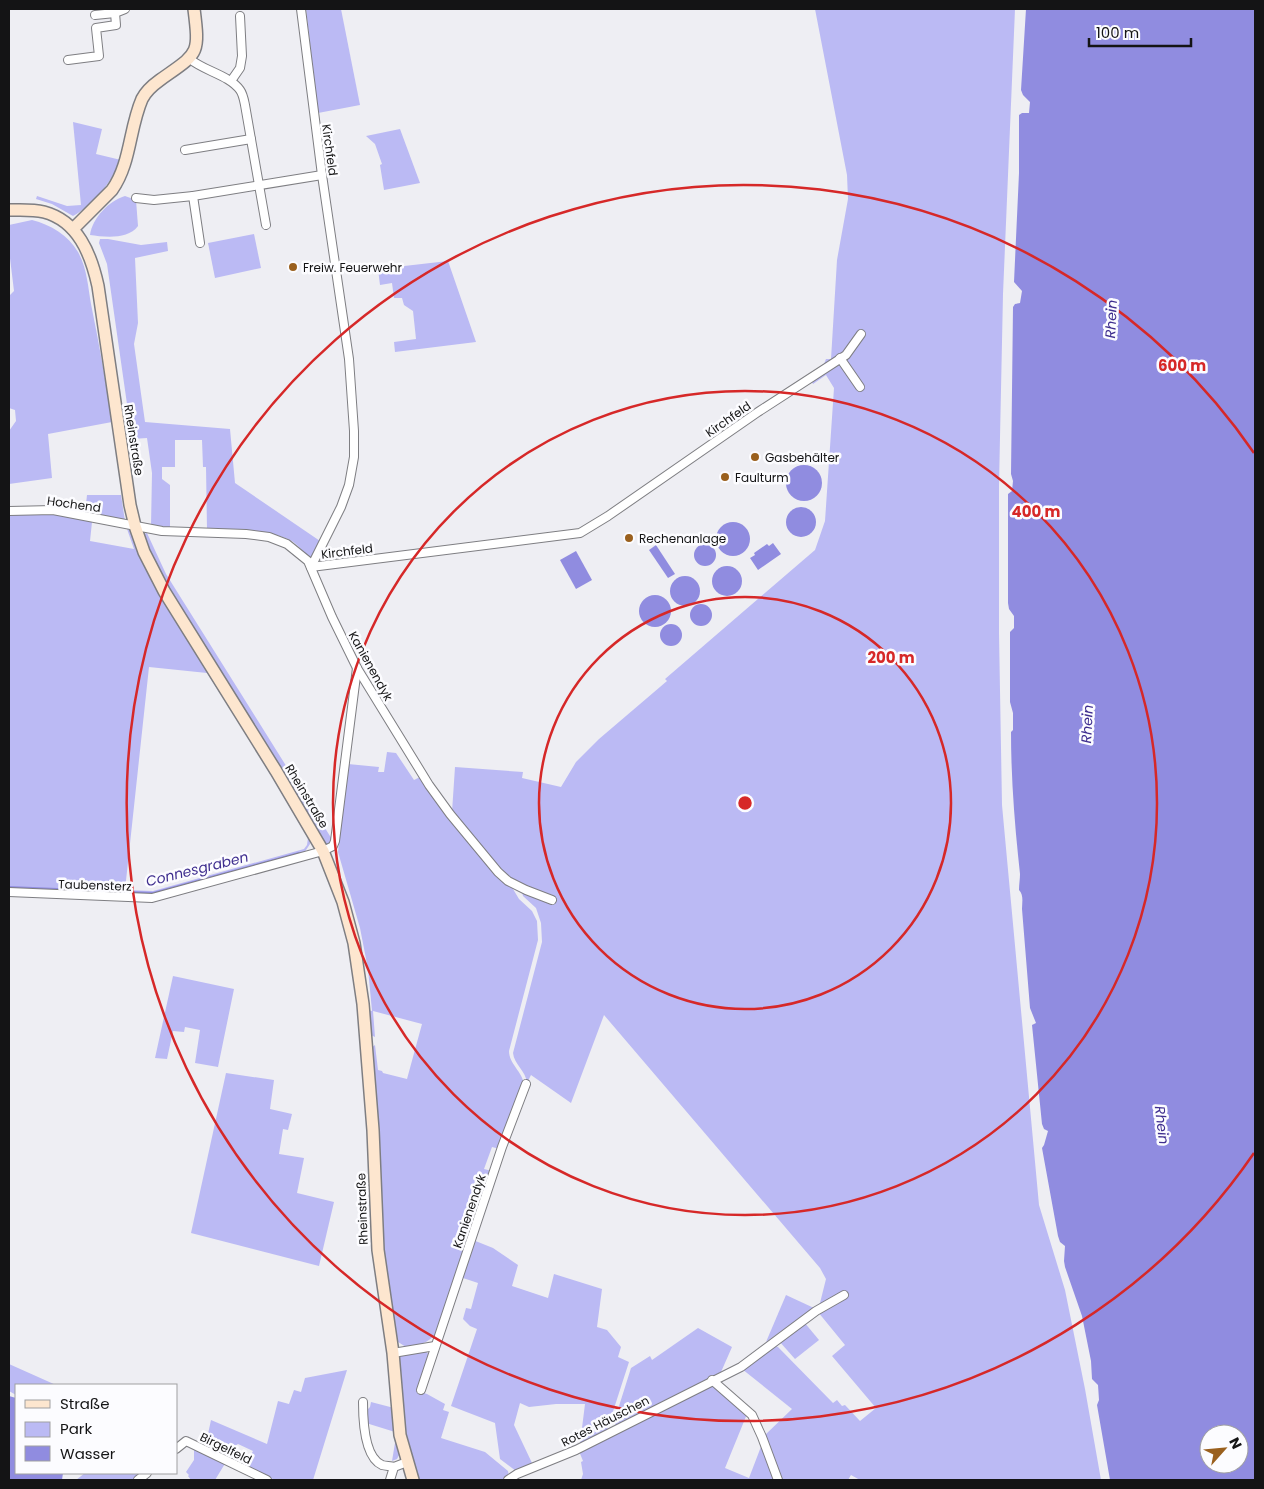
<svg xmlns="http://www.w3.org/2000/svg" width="1264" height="1489" font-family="Poppins,sans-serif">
	<rect width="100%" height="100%" fill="#eeeef3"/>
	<g fill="#bbbaf4" fill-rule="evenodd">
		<polygon points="306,9 341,9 360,105 318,113"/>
		<path d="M815,9H1015L1003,294L999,485V633L1002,805L1039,1205L1065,1290L1085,1389L1101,1480H860L851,1475L848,1480H780L764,1436L792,1409L742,1369L773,1345L778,1347L833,1403L837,1400L842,1406L845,1405L860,1421L876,1408L832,1356L845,1345L818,1312L819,1310L817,1306L820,1303L826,1279L820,1268L604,1015L571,1103L531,1075L527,1083C526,1071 514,1064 513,1053L542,942L541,923L536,908L523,896L521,889L508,878L452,812L455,767L523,772L522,778L561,787L576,762L599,739L667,681L665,679L815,550L825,521L834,388L826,375L813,384L808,375L824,364L826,359H831L837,260L848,199L847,175Z"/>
		<path d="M73,122L102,129L96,154L121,160C111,182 95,204 73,216L52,204L36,199L37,196L67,206L81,205Z"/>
		<polygon points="400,129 420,183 384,190 380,165 382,164 375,144 366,136"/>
		<path d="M125,196L136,200L138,226C128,240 104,237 90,235C92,218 110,200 125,196Z"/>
		<path d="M32,220C51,225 68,235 78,252C87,268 88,287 91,304C99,343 106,383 112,422L48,434L52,478L9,484V431L16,421L15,410L9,408V296L14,291L9,250V225Z"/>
		<polygon points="254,234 261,268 215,278 208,243"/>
		<path d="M100,239H108L141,245L167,242L168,251L135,258L138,323L134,344L145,422L230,429L235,483L320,541L311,559C304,553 296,542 288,539C263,528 234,529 207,529L206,467H203L202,440H175V467H162V479L170,485V527L151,526L152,473L147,438L132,439L107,264L99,243Z"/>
		<polygon points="448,261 476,342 395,352 394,342 416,339 413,311 404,305 402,298 394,298 392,283 380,285 378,269"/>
		<polygon points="87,495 121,495 125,521 85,513"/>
		<path d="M9,514H54L92,522L90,541L134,549L127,529L132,531L311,838L310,844L304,853L153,894L9,888ZM149,667L207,673L249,738L308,838L307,845L304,849L153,891L125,890Z"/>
		<polygon points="147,533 166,574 330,836 333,841 331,845 326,845 322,837 168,593 151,562 143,534"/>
		<path d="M387,752L396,753L414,780L420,777L510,884L519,899L532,911L537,921L538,940L509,1051C509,1064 522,1071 524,1084L500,1149L492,1147L484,1169L492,1171L440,1329C429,1343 423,1344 406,1347L395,1340L382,1258L371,1048L375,1045L378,1070L382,1071L383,1073L407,1079L422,1024L373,1011L375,1037L369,1034L367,1010L372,1011L368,969L360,928L338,852L348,764L379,767L378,772H384Z"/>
		<polygon points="173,976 234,989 218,1067 195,1063 200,1030 185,1027 184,1032 173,1031 167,1059 155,1058"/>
		<polygon points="226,1073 274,1080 270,1109 292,1114 288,1130 283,1129 279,1154 304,1158 297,1193 334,1202 319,1266 191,1233"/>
		<polygon points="473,1240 493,1248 518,1265 512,1286 548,1298 554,1274 602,1289 597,1327 607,1330 621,1347 618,1357 629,1362 607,1430 580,1444 585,1404 556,1404 529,1407 520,1403 514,1425 532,1463 516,1471 500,1459 495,1423 451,1406 477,1329 470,1326 463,1319 466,1308 471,1309 478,1283 460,1277"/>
		<polygon points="786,1295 814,1308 766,1342"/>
		<polygon points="804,1322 819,1340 795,1359 779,1341"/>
		<polygon points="698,1328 732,1347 721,1372 616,1426 614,1422 631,1368 650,1356 652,1360"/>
		<polygon points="425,1351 431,1356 419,1391 427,1394 445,1404 443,1410 449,1412 441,1438 485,1452 508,1471 509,1476 502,1480 417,1480 404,1437 397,1360 401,1355"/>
		<polygon points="9,1364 56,1385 16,1385 16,1395 9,1391"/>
		<polygon points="347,1370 313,1480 275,1480 247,1467 247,1462 253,1451 238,1444 233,1447 225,1457 205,1448 211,1420 267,1444 278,1401 289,1404 294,1390 301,1392 305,1378"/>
		<polygon points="712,1384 747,1414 725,1468 749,1478 762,1444 776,1480 581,1480 583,1474 581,1462 583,1461 579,1451"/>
		<polygon points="371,1402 394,1408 400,1453 397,1459 392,1461 395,1443 395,1432 366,1423 367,1410 370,1407"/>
		<polygon points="194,1448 226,1462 215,1480 191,1480 188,1476 189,1475 186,1472 194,1460"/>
		<polygon points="85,1473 143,1473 133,1480 76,1480"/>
	</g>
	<g fill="#908ce0" fill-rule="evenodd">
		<path d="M1026,9H1255V1480H1110L1097,1405L1099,1400L1098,1385L1092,1379L1091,1361L1082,1316L1065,1267L1064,1261L1065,1246L1060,1242L1058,1236L1042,1148L1044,1145L1048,1131L1044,1129L1042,1124L1032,1025L1036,1023L1030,1008L1022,909C1022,903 1024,895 1019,890C1019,884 1020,879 1020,874C1015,828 1011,780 1011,732L1013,730V713L1010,702V632L1014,628V616L1009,609L1008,603V494L1012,491L1013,481L1011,474L1013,307L1015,304L1020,303L1022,291L1014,282L1019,173V115L1022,113H1029L1030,102L1023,95L1021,90ZM1209,1434H1239V1464H1209Z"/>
		<circle cx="804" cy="483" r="18"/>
		<circle cx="801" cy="522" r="15"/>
		<circle cx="733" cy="539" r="17"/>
		<polygon points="773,543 781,554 758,570 750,558 755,555 754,553 767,544 769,546"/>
		<circle cx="705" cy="555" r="11"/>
		<polygon points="656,545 675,574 668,578 649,550"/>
		<polygon points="576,551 592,580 576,589 560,560"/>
		<circle cx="727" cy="581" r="15"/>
		<circle cx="685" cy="591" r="15"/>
		<circle cx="655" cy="611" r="16"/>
		<circle cx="701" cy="615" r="11"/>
		<circle cx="671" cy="635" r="11"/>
		<polygon points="9,1396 16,1398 16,1473 63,1473 62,1480 9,1480"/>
	</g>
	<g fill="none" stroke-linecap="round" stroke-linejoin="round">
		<polyline stroke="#908ce0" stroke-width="2" points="9,887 153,893 299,853"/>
		<g stroke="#7e7e82" stroke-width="10">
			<g id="street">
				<polyline points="301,9 322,175 349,359 354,431 354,457 349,485 341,507 311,567"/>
				<polyline points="95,15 115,13"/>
				<path d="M190,59C204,71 229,75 240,90C243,94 244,100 245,105L266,225"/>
				<polyline points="68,60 99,56 96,28 116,25 115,13 125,9"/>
				<polyline points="231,81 240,68 242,56 240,16"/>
				<polyline points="185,150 251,139"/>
				<polyline points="136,198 154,200 193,196"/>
				<polyline points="200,243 193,196 322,175"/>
				<polyline points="840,358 860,387"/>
				<polyline points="9,511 53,510 162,531 246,534 269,537 287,544 308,561 332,617 357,668 429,785 450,814 498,872 508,881 526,890 552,900"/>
				<polyline points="311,567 580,533 608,516 758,412 846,355 861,334"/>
				<polyline points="9,892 152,898 323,851 333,846 335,841 357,668"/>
				<polyline points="393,1353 435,1346"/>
				<polyline points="712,1380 752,1415 762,1437 778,1480"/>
				<polyline points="421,1390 502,1147 526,1084"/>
				<path d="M363,1402C363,1418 364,1457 382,1465C386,1466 391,1466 394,1467"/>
				<polyline points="176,1449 186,1441 267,1480"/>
				<polyline points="138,1480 147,1473"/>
				<polyline points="390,1480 394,1467 407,1462"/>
				<polyline points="508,1480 517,1474 576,1450 741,1367 816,1311 844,1295"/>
			</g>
		</g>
		<g stroke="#7e7e82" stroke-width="14">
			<g id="secondary">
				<path d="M9,210C20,210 32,209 44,212C78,221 91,254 98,286L130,505L135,526L144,552L164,591L276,771L323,851L343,902L354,943L363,1004L373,1130L378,1250L393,1353L400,1435L413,1480"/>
				<path d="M73,229L112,190C131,163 129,129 142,99C146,91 153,85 160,80C198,53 200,56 194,9"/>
			</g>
		</g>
		<use href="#street" stroke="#fff" stroke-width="8"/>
		<use href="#secondary" stroke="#fde6cf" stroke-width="11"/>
	</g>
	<g fill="none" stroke="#d62828" stroke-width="2.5">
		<circle cx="745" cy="803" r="206"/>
		<circle cx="745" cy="803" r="412"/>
		<path d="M1254 1153A618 618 0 1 1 1254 453"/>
	</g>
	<g fill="#9a601e" stroke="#fcfcff" stroke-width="2">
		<circle cx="293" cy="267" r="5"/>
		<circle cx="755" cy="457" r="5"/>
		<circle cx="725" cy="477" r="5"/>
		<circle cx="629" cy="538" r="5"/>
	</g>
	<g text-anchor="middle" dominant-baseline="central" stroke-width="5" stroke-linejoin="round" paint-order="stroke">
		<g font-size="12" fill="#141415" stroke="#fcfcff">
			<text transform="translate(330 150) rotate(82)">Kirchfeld</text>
			<text transform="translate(728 419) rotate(-35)">Kirchfeld</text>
			<text transform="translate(134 440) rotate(81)">Rheinstraße</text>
			<text transform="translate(74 504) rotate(8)">Hochend</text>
			<text transform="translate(347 551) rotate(-7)">Kirchfeld</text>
			<text transform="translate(371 666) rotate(61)">Kanienendyk</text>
			<text transform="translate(307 796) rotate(59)">Rheinstraße</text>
			<text transform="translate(95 885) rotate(2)">Taubensterz</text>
			<text transform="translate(362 1209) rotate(-92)">Rheinstraße</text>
			<text transform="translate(469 1211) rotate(-71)">Kanienendyk</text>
			<text transform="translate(605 1421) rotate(-27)">Rotes Häuschen</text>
			<text transform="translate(226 1448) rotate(26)">Birgelfeld</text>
		</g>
		<g font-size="12" fill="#141415" stroke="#fcfcff" text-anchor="start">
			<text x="303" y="267">Freiw. Feuerwehr</text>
			<text x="765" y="457">Gasbehälter</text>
			<text x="735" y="477">Faulturm</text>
			<text x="639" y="538">Rechenanlage</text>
		</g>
		<g font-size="14" font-style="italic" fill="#3f2e8f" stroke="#fcfcff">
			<text transform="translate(1111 319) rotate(-87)">Rhein</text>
			<text transform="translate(1087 724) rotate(-87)">Rhein</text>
			<text transform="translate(197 869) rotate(-14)">Connesgraben</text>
			<text transform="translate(1162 1125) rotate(83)">Rhein</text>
		</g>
	</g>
	<circle cx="745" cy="803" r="8" fill="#d62828" stroke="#fcfcff" stroke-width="2.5"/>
	<g font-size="15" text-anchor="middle" font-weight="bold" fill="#d62828" stroke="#fcfcff" stroke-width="5" stroke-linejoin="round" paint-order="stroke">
		<text x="1182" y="371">600 m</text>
		<text x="1036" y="517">400 m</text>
		<text x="891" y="663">200 m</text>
	</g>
	<rect width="1264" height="1489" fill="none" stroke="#141415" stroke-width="20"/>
	<rect x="15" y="1384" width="162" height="90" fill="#fcfcff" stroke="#9f9fa1"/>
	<rect x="25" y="1400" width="25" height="8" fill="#fde6cf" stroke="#9f9fa1"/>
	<text x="60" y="1409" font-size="15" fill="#141415">Straße</text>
	<rect x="25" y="1422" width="25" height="15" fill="#bbbaf4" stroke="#9f9fa1"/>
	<text x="60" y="1434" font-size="15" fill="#141415">Park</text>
	<rect x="25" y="1446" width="25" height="15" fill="#908ce0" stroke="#9f9fa1"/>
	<text x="60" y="1459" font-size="15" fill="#141415">Wasser</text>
	<g transform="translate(1224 1449) rotate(63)"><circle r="24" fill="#fcfcff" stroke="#9f9fa1"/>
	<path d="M0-4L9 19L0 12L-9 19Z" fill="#9a601e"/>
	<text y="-8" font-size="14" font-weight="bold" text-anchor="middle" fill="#141415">N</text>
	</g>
	<path d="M1089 38v8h102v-8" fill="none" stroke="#141415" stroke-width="2.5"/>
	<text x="1096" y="38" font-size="15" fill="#141415" stroke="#fcfcff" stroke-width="4" paint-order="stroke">100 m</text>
</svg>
